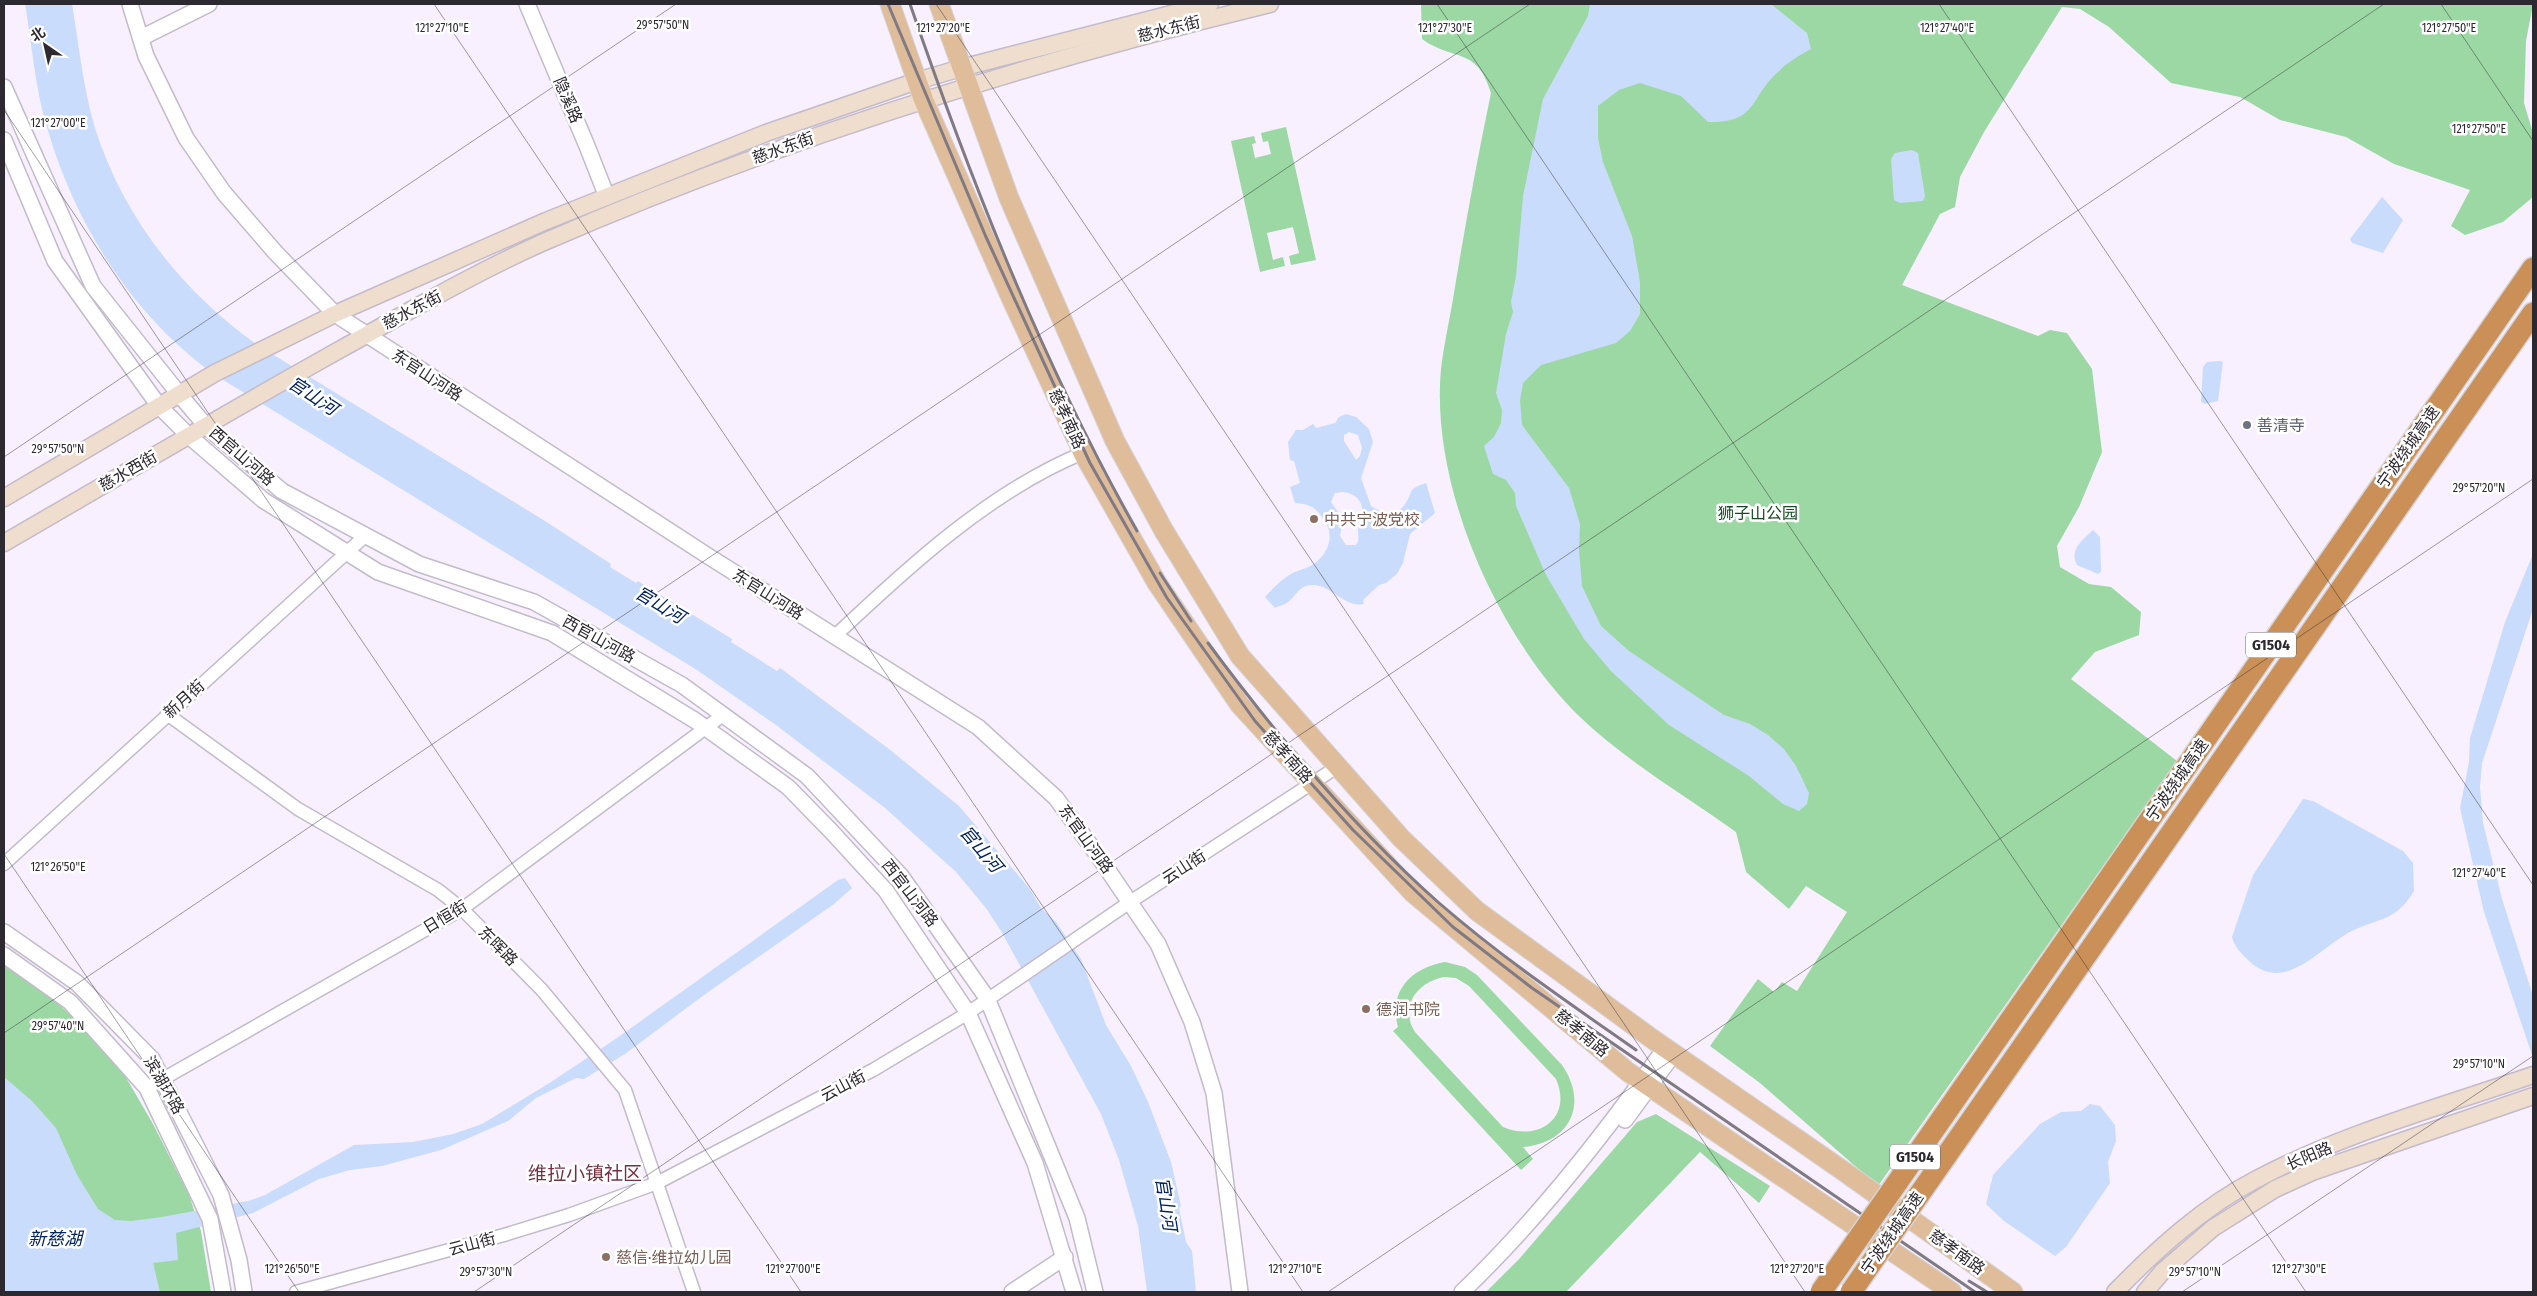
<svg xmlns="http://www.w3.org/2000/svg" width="2537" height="1296" font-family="'Fira Sans Condensed','Noto Sans SC',sans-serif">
	<rect width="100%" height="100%" fill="#f8f0fe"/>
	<g fill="#9cd8a3" fill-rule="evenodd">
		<path d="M1421,4H2533L2526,41L2524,103L2533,133V197L2503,222L2465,235L2451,226L2470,190L2394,164L2346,137L2280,120L2240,97L2171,83L2109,27L2080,9L2062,7L1984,132L1960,177L1955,207L1940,214L1902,285L2038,336L2050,330L2067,333L2092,369L2102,452L2079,507L2057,546L2060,567L2089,584L2111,587L2141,612L2139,635L2095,652L2071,679L2177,761L1878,1186L1760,1083L1710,1046L1758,979L1774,992L1782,982L1797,991L1847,912L1806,886L1789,909L1746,872L1736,832C1684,795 1626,761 1580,717C1497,636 1430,486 1441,369C1444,344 1450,318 1454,293C1465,226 1477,160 1491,93C1477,46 1454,62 1422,39Z"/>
		<polygon points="1286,127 1316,260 1291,265 1289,256 1299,253 1293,227 1267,233 1273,260 1283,257 1285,266 1260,272 1231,141 1254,136 1256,143 1252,144 1255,158 1271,154 1268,141 1263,142 1261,133"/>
		<path d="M1445,962L1465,967L1477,975L1562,1065C1589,1104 1570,1143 1523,1147L1533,1159L1521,1170L1393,1031L1398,1027C1388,991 1411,968 1445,962ZM1444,977L1456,978L1469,986L1556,1079C1573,1118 1538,1142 1503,1127L1415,1032C1399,1007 1417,982 1444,977Z"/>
		<polygon points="4,965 51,997 92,1035 121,1069 153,1124 189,1195 201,1231 211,1292 4,1292"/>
		<polygon points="1656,1114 1770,1186 1759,1203 1700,1152 1566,1292 1486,1292 1520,1258 1637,1122"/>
	</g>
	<g fill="#cadcfb" fill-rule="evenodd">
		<path d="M25,4H72C79,45 83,88 95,128C123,217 183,293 259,346L545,521L611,564L610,567L636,583L638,581L732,639L731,642L777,671L780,668L889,749L959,806L1030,889L1041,908L1056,922L1081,959L1106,1025L1131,1066L1148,1102L1171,1162L1181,1206L1179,1208L1186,1242L1192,1251L1196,1292H1147L1138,1226L1119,1160L1101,1114L1001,931L986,908L956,872L885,808L776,725L697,670L215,375C127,312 68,213 42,109C34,75 31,39 25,4Z"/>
		<path d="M1590,4H1771L1807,33L1811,49C1800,55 1788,62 1779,71C1749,97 1759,123 1708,122L1681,96L1640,83L1619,90L1598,106V138L1603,162L1632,236L1640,282V314L1630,331L1616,343L1541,365L1523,383L1520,400L1522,425L1569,488L1580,524L1579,550L1582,586L1601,626L1629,651L1724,715L1750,724L1768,735L1784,749L1796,766L1809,793L1807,804L1799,811L1783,804L1749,776L1669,725L1611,671L1584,639L1546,575L1516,506L1515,493L1506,480L1493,474L1484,446L1494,437L1501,423L1502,410L1496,393L1506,334L1513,312L1511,302L1516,276L1523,196L1543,99L1588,16Z"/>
		<polygon points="1912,150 1918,153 1925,196 1923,201 1900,203 1894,200 1891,159 1895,153"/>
		<polygon points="2382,197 2403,220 2383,253 2352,243 2350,239"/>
		<polygon points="2220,361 2223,362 2218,401 2205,404 2201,402 2203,367 2207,362"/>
		<path d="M1346,414L1356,417L1369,429L1373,442L1361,478L1371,506C1385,515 1398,517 1407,501C1409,498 1410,493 1412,490C1416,486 1421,485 1426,483L1435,513L1410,534L1403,563L1397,574L1386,583L1379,585L1363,600L1364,604C1341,608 1329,579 1306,586C1297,589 1294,599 1285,604C1282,606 1279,605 1275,608L1265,597C1273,588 1281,580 1291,574C1296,571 1301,570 1306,568C1324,561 1337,539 1325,522C1317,508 1311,504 1295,503L1290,487L1300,483L1294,461L1290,460L1288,442L1296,430H1303L1313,424L1316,428L1335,423L1339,417ZM1349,432L1358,435L1362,448L1360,456L1356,460L1344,441V435ZM1342,492C1357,493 1365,503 1362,519C1362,523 1359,526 1358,530C1358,537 1360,539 1356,545H1346L1340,536L1343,519L1331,502L1335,493Z"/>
		<path d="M2093,530L2100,537L2101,572L2098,574L2077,565C2069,549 2083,540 2093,530Z"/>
		<polygon points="2533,554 2533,609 2482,763 2480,787 2483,823 2502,899 2533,996 2533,1058 2484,912 2460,808 2469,762 2470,738 2505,622"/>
		<path d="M2303,799L2313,801L2403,851L2413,863L2414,891C2395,922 2381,917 2352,931C2319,947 2286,995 2249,961C2241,953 2235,948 2232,937L2253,875Z"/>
		<polygon points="845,878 852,888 834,904 704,995 625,1054 584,1079 576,1078 536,1098 508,1121 441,1150 382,1166 350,1170 319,1179 253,1213 176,1233 178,1260 153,1263 160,1292 4,1292 4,1077 32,1101 56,1128 77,1175 98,1209 115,1220 131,1221 162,1217 248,1201 265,1195 354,1145 413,1142 453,1134 482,1124 551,1082 617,1038 838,880"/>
		<polygon points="2090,1104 2100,1106 2115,1125 2116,1141 2108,1162 2110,1183 2066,1247 2055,1256 2004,1221 1986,1204 1993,1175 2040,1124 2061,1112 2081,1111"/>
	</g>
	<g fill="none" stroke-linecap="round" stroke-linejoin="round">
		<g stroke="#c3baca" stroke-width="15">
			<g id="minor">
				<path d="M835,636C907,568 990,491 1083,453"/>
				<polyline points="167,714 298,809 438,890 462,909 542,990 625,1090 694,1292"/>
				<polyline points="4,864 365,536"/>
				<polyline points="147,1088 462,909 723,715"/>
				<polyline points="296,1292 504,1235 569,1215 657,1183 873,1070 968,1013 1130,902 1337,767"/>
			</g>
		</g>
		<g stroke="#c3baca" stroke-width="18">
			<g id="tertiary">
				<polyline points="130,4 146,56 186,138 224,193 275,252 335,314 708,556 978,727 1056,798 1099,857 1158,944 1192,1022 1214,1093 1240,1292"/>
				<polyline points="527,4 587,146 607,197"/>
				<polyline points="141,38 209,4"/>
				<polyline points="4,87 93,286 179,394 206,426 282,491 419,564 534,602 682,685 807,776 901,876 987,998 1077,1218 1095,1292"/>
				<polyline points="4,140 55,261 159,406 189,436 263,500 378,572 552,633 696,721 788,787 831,831 886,891 968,1013 1035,1163 1074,1292"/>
				<polyline points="4,932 77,983 152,1059 221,1195 239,1260 244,1292"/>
				<polyline points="4,955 70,1002 147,1088 210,1219 223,1292"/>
				<polyline points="1625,1120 1669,1060"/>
				<polyline points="1012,1292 1065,1257"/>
				<path d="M1462,1292C1538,1219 1605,1134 1665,1048"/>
			</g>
		</g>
		<g stroke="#c3baca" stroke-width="19">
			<g id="secondary">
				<polyline points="4,498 215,373 335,314 546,221 766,133 917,81 961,68 1210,4"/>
				<path d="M4,543C116,478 228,412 341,349C408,312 474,273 544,242C778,140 1023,64 1270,4"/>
				<path d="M2115,1292C2156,1250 2204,1206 2257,1179C2343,1133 2441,1107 2533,1075"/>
				<polyline points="2145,1292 2163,1271 2213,1228 2275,1189 2312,1172 2533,1096"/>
			</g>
		</g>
		<g stroke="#d5d4d6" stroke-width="21">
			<g id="primary">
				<polyline points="890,4 924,101 1012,300 1083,453 1157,583 1240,705 1413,893 1628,1072 1952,1292"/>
				<polyline points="939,4 1009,198 1115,441 1164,531 1240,656 1401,838 1477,911 1651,1038 1842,1170 2013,1292"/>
			</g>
		</g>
		<g stroke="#d5d4d6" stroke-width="24">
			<g id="motorway">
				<polyline points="2009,1022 2533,268"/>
				<polyline points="2030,1036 2533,313"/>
			</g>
		</g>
		<use href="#minor" stroke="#fff" stroke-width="12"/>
		<use href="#tertiary" stroke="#fff" stroke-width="15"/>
		<use href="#secondary" stroke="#efdecd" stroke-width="16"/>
		<use href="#primary" stroke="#dfbc9a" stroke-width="19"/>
		<use href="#motorway" stroke="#ca9057" stroke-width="21"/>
		<g stroke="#7f7a83" stroke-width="3">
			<polyline points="888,4 986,237 1090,463 1167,598 1255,721 1353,830 1453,927 1532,988 1975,1292"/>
			<path d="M910,4C972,184 1043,364 1137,531"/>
			<polyline points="1160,573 1191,621"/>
			<path d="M1208,643C1277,736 1352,826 1439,903C1501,957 1569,1003 1636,1050"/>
			<polyline points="1969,1281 1987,1292"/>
		</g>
		<g stroke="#d5d4d6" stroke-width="24" stroke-linecap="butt">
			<g id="motorway-bridge">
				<polyline points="1821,1292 2009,1022"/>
				<polyline points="1851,1292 2030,1036"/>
			</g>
		</g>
		<use href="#motorway-bridge" stroke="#ca9057" stroke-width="21"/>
	</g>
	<path fill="none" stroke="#2d2930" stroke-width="1" stroke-opacity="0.45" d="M434,4L1303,1292M936,4L1805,1292M1437,4L2306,1292M1939,4L2533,885M2441,4L2533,141M4,110L801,1292M4,457L676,4M4,854L299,1292M4,1033L1530,4M474,1292L2384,4M1328,1292L2533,479M2182,1292L2533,1056"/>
	<circle fill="#6b7280" stroke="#fff" stroke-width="2" cx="2247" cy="425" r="5"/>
	<g fill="#8d6e63" stroke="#fff" stroke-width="2">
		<circle cx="1314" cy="519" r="5"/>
		<circle cx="1366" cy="1009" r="5"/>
		<circle cx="606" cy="1257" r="5"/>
	</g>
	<g text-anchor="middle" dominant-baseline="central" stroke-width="5" stroke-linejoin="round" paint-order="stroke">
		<g fill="#fff" stroke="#6c696e" stroke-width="1">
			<rect x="2246" y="632.5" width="50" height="25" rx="4"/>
			<rect x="1890" y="1144.5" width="50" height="25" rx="4"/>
		</g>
		<g font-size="15" font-weight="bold" fill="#2d2930">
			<text x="2271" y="645">G1504</text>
			<text x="1915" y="1157">G1504</text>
		</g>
		<g font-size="16" fill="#2d2930" stroke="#fff">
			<text transform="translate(1169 29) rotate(-14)">慈水东街</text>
			<text transform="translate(568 100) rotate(67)">隐溪路</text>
			<text transform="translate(783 148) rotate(-20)">慈水东街</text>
			<text transform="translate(412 310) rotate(-28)">慈水东街</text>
			<text transform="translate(427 375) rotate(33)">东官山河路</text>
			<text transform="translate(1067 419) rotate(65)">慈孝南路</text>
			<text transform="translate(2408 447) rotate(-55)">宁波绕城高速</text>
			<text transform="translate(242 456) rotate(41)">西官山河路</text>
			<text transform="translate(128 471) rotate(-30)">慈水西街</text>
			<text transform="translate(768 594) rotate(32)">东官山河路</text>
			<text transform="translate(599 639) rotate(29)">西官山河路</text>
			<text transform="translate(184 699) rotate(-42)">新月街</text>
			<text transform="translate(1288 757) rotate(48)">慈孝南路</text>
			<text transform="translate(2177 780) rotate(-55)">宁波绕城高速</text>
			<text transform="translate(1086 839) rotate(54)">东官山河路</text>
			<text transform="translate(1184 867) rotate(-33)">云山街</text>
			<text transform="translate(910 893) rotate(52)">西官山河路</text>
			<text transform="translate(445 917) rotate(-31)">日恒街</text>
			<text transform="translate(498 946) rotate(45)">东晖路</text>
			<text transform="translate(1582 1033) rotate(40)">慈孝南路</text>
			<text transform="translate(164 1085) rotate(60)">滨湖环路</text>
			<text transform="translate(843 1086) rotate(-28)">云山街</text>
			<text transform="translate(2309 1156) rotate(-23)">长阳路</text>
			<text transform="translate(1892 1233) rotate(-55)">宁波绕城高速</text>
			<text transform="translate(472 1244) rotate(-15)">云山街</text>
			<text transform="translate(1957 1252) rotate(36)">慈孝南路</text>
		</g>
		<g font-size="16" fill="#5b616d" stroke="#fff" text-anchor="start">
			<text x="2257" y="425">善清寺</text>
		</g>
		<g font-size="16" fill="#164a22" stroke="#fff">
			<text x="1758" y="513">狮子山公园</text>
		</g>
		<g font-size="16" fill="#785e54" stroke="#fff" text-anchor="start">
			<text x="1324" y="519">中共宁波党校</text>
			<text x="1376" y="1009">德润书院</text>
			<text x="616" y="1257">慈信·维拉幼儿园</text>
		</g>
		<g font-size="18" font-style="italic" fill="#022462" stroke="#fff">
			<text transform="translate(313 396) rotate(33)">官山河</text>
			<text transform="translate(660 605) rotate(31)">官山河</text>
			<text transform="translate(981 849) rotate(50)">官山河</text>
			<text transform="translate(1166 1204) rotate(81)">官山河</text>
			<text x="55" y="1239">新慈湖</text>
		</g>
		<g font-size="19" fill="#763041" stroke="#fff">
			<text x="585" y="1173">维拉小镇社区</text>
		</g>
	</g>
	<g font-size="12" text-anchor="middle" fill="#2d2930" stroke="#fff" stroke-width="5" stroke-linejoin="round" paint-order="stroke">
		<text x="663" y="29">29°57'50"N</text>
		<text x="442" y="32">121°27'10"E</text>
		<text x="943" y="32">121°27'20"E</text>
		<text x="1445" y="32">121°27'30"E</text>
		<text x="1947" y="32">121°27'40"E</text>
		<text x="2449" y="32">121°27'50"E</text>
		<text x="58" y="127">121°27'00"E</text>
		<text x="2479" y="133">121°27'50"E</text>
		<text x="58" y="453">29°57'50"N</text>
		<text x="2479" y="492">29°57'20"N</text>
		<text x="58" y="871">121°26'50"E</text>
		<text x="2479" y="877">121°27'40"E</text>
		<text x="58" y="1030">29°57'40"N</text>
		<text x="2479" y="1068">29°57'10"N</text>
		<text x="292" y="1273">121°26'50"E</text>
		<text x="793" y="1273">121°27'00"E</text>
		<text x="1295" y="1273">121°27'10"E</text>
		<text x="1797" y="1273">121°27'20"E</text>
		<text x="2299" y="1273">121°27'30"E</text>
		<text x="486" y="1276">29°57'30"N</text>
		<text x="2195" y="1276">29°57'10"N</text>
	</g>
	<rect width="2537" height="1296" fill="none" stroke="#2d2930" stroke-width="10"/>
	<g transform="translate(45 45) rotate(326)" stroke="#ffffff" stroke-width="4" paint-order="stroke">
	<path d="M0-4L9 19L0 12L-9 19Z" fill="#2d2930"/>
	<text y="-8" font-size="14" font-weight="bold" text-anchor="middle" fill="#2d2930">北</text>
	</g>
</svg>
